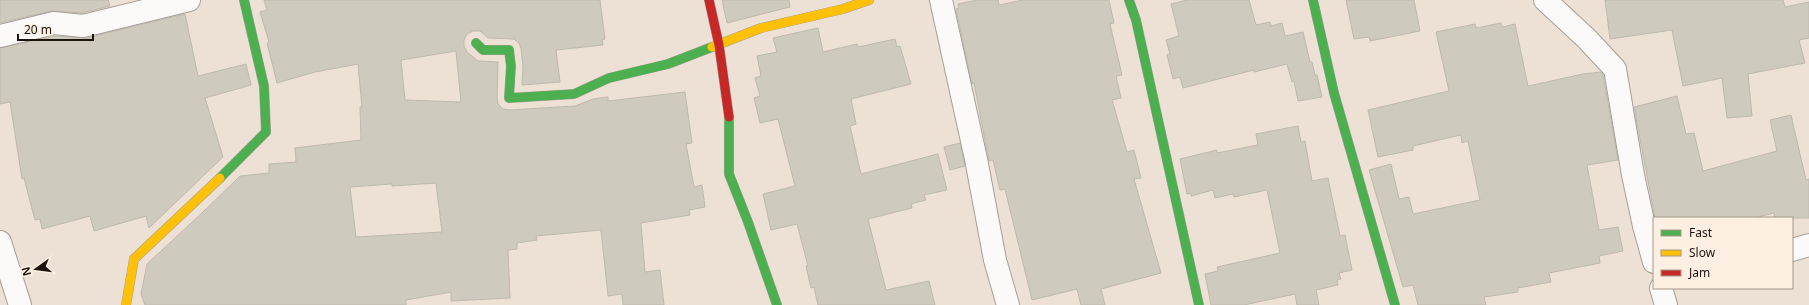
<svg xmlns="http://www.w3.org/2000/svg" width="1809" height="305" font-family="'Noto Sans',sans-serif">
	<rect width="100%" height="100%" fill="#ece1d4"/>
	<g fill="#cfcabe" stroke="#beb9ae" fill-rule="evenodd">
		<polygon points="0,0 108,0 110,6 82,13 51,11 0,23"/>
		<path d="M264,0H600L605,39L602,40L603,45L556,50L560,82L522,85L523,67L521,48L519,43L514,39L488,38L480,31H473L467,34L464,40V46L467,52L478,61L498,62L497,97L498,104L503,109L509,110L575,106L593,99L608,97V101L685,92L692,143L686,144L694,187L702,185L705,207L689,210L690,215L641,223L645,272L660,270L664,305H623L622,294L608,296L601,230L536,236L537,240L517,243V249L508,250L510,298L451,301V292L406,300V305H145L141,294L147,264L203,212L240,176L269,173V164L296,162L295,148L361,140L360,107H362L358,64L315,72L277,83L267,43L269,42L260,12L267,10ZM456,51L461,102L405,100L401,60ZM436,183L442,232L356,237L350,187L392,184V186Z"/>
		<polygon points="722,0 789,0 790,7 727,23"/>
		<polygon points="977,0 998,0 999,5 1023,0 1109,0 1114,23 1110,24 1122,75 1116,76 1121,98 1112,100 1127,152 1134,150 1141,178 1134,179 1161,273 1101,289 1105,305 1081,305 1077,289 1032,300 1005,189 1000,190 993,160 989,161 974,83 972,84 956,9 959,8 958,4"/>
		<polygon points="1187,0 1249,0 1256,25 1270,22 1271,26 1282,23 1285,36 1303,32 1310,62 1312,62 1315,75 1317,75 1322,97 1298,101 1294,81 1292,82 1287,64 1254,72 1254,70 1183,88 1180,77 1173,79 1167,55 1170,54 1166,40 1179,36 1171,4"/>
		<polygon points="1346,0 1414,0 1420,31 1370,41 1369,37 1354,39"/>
		<polygon points="1605,0 1783,0 1785,7 1809,2 1809,38 1799,40 1805,63 1748,74 1752,116 1727,118 1722,78 1683,86 1672,30 1610,39"/>
		<polygon points="185,14 198,76 246,64 251,85 205,98 223,157 149,228 146,216 94,231 90,216 42,229 40,219 35,220 24,178 22,179 10,102 0,104 0,48 55,36 86,38"/>
		<polygon points="1501,23 1502,27 1515,24 1528,86 1583,74 1601,72 1603,75 1618,160 1587,165 1599,230 1618,227 1623,251 1599,256 1600,263 1549,273 1551,282 1518,288 1518,292 1484,297 1486,305 1418,305 1413,285 1403,287 1369,170 1391,164 1399,199 1409,197 1413,214 1480,200 1468,141 1462,143 1461,135 1413,146 1413,150 1378,157 1368,110 1449,91 1436,32 1475,24 1476,28"/>
		<polygon points="818,28 823,52 857,44 858,47 895,39 897,47 900,46 911,84 851,99 856,124 850,126 861,174 938,154 947,190 924,195 926,200 911,204 912,208 868,219 886,290 929,281 935,305 818,305 814,287 811,288 806,266 808,266 797,224 771,230 763,194 795,186 778,119 760,123 754,98 760,96 755,78 761,76 757,56 777,52 773,38"/>
		<polygon points="1677,96 1686,134 1694,133 1703,171 1777,151 1770,120 1791,115 1806,180 1809,179 1809,218 1775,218 1774,213 1754,218 1655,218 1634,107"/>
		<polygon points="1298,126 1301,142 1305,141 1312,181 1328,178 1340,236 1345,235 1352,270 1339,273 1341,279 1337,280 1338,285 1316,290 1319,305 1297,305 1295,294 1244,305 1211,305 1205,274 1218,271 1217,267 1280,253 1267,190 1234,197 1233,194 1215,198 1213,190 1191,196 1191,193 1187,194 1180,159 1217,150 1217,153 1258,145 1256,134"/>
		<polygon points="960,143 965,166 950,170 944,147"/>
	</g>
	<g fill="none" stroke-linecap="round" stroke-linejoin="round">
		<g stroke="#a79f95" stroke-width="24">
			<g id="street">
				<polyline points="941,0 976,159 995,260 1008,305"/>
				<polyline points="1545,0 1587,39 1615,69 1633,175 1644,226 1654,262"/>
				<polyline points="0,36 54,23 83,26 189,0"/>
				<polyline points="0,242 20,305"/>
				<polyline points="1792,250 1809,245"/>
				<polyline points="1661,288 1666,305"/>
			</g>
		</g>
		<g stroke="#a79f95" stroke-width="10">
			<g id="fast">
				<polyline points="1129,0 1136,20 1199,305"/>
				<polyline points="1313,0 1334,93 1395,305"/>
				<polyline points="476,43 483,50 509,50 511,66 509,98 574,94 609,78 668,64 712,47"/>
				<polyline points="729,117 729,174 748,222 777,305"/>
				<polyline points="220,178 266,132 264,86 244,0"/>
			</g>
		</g>
		<g stroke="#a79f95" stroke-width="10">
			<g id="slow">
				<polyline points="712,47 761,28 843,9 869,0"/>
				<polyline points="126,305 134,259 220,178"/>
			</g>
		</g>
		<g stroke="#a79f95" stroke-width="10">
			<polyline id="jam" points="709,0 719,45 729,117"/>
		</g>
		<use href="#street" stroke="#fcfaf9" stroke-width="22"/>
		<use href="#fast" stroke="#4caf50" stroke-width="9"/>
		<use href="#slow" stroke="#ffc107" stroke-width="9"/>
		<use href="#jam" stroke="#c62828" stroke-width="9"/>
	</g>
	<rect x="1653" y="217" width="140" height="72" fill="#fdf0e2" stroke="#a3988c"/>
	<rect x="1661" y="230" width="20" height="6" fill="#4caf50" stroke="#a3988c"/>
	<text x="1689" y="237" font-size="12" fill="#1c140c">Fast</text>
	<rect x="1661" y="250" width="20" height="6" fill="#ffc107" stroke="#a3988c"/>
	<text x="1689" y="257" font-size="12" fill="#1c140c">Slow</text>
	<rect x="1661" y="270" width="20" height="6" fill="#c62828" stroke="#a3988c"/>
	<text x="1689" y="277" font-size="12" fill="#1c140c">Jam</text>
	<g transform="translate(36 269) rotate(256)" stroke="#fdf0e2" stroke-width="3" paint-order="stroke">
	<path d="M0-3L7 15L0 10L-7 15Z" fill="#1c140c"/>
	<text y="-6" font-size="11" font-weight="bold" text-anchor="middle" fill="#1c140c">N</text>
	</g>
	<path d="M18 34v6h75v-6" fill="none" stroke="#1c140c" stroke-width="2"/>
	<text x="24" y="34" font-size="12" fill="#1c140c" stroke="#fdf0e2" stroke-width="3" paint-order="stroke">20 m</text>
</svg>
